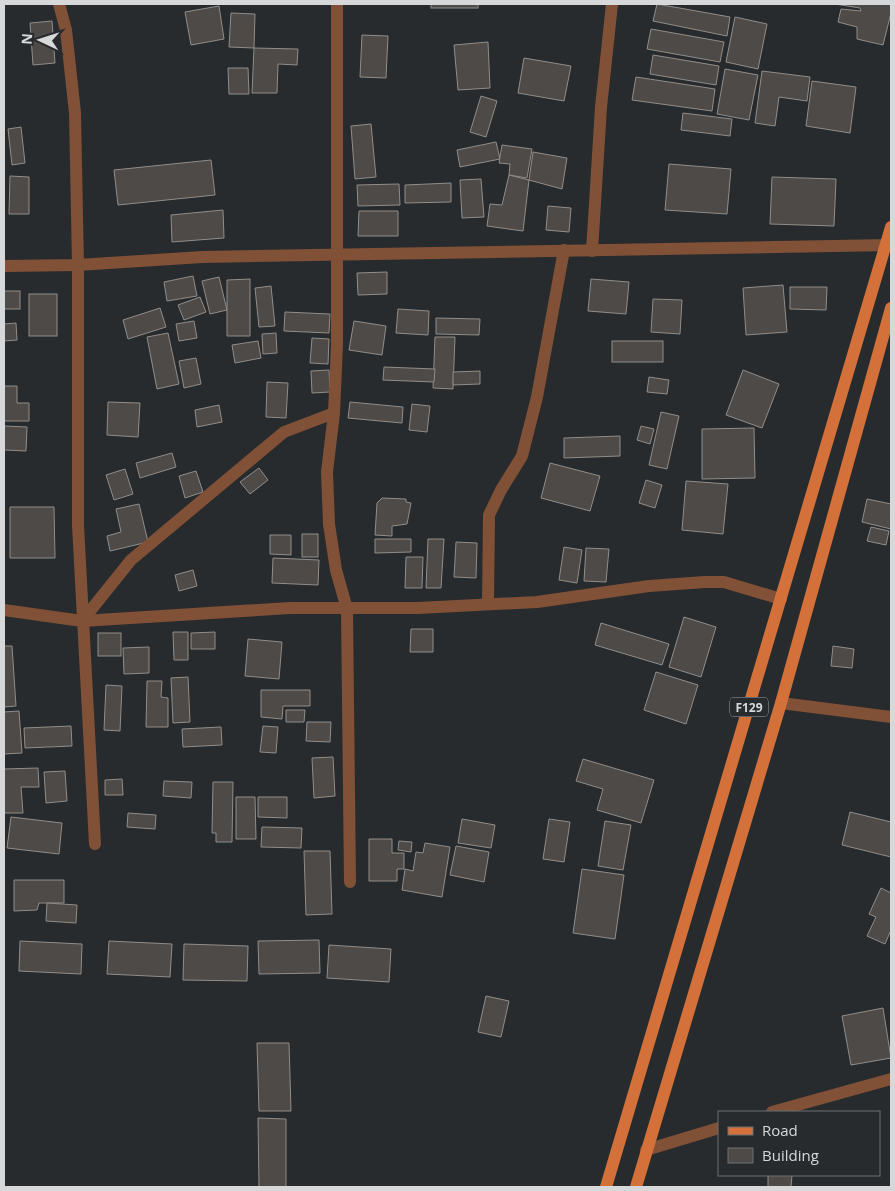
<svg xmlns="http://www.w3.org/2000/svg" width="895" height="1191" font-family="'Open Sans',sans-serif">
	<rect width="100%" height="100%" fill="#272b2d"/>
	<g fill="#4e4a47" stroke="#918d8a">
		<rect x="431" y="4" width="47" height="4"/>
		<polygon points="657,4 730,17 727,36 653,21"/>
		<polygon points="835,4 891,4 891,13 883,45 857,39 857,27 838,22 841,9 861,11 860,8"/>
		<polygon points="219,6 224,39 191,45 185,12"/>
		<polygon points="231,13 255,14 254,48 229,47"/>
		<polygon points="735,17 767,24 758,69 726,62"/>
		<polygon points="52,21 55,63 33,65 30,23"/>
		<polygon points="651,29 724,42 720,62 647,49"/>
		<polygon points="362,35 388,36 386,78 360,77"/>
		<polygon points="488,42 490,88 458,90 454,45"/>
		<polygon points="254,48 298,49 297,65 278,64 277,93 252,93"/>
		<polygon points="653,55 719,66 716,85 650,74"/>
		<polygon points="524,58 571,66 564,101 518,93"/>
		<polygon points="228,68 248,68 249,94 229,94"/>
		<polygon points="725,69 758,75 749,120 717,114"/>
		<polygon points="762,71 810,77 807,101 779,97 775,126 755,123"/>
		<polygon points="636,77 715,89 712,111 632,100"/>
		<polygon points="812,81 856,87 850,133 806,126"/>
		<polygon points="481,96 497,101 486,137 470,132"/>
		<polygon points="683,113 732,119 730,136 681,130"/>
		<polygon points="371,124 376,177 355,179 351,126"/>
		<polygon points="21,127 25,163 12,165 8,129"/>
		<polygon points="496,142 500,159 460,167 457,150"/>
		<polygon points="502,145 532,149 527,178 509,175 510,164 499,163"/>
		<polygon points="533,152 567,158 562,189 529,180"/>
		<polygon points="211,160 215,195 118,205 114,170"/>
		<polygon points="669,164 731,169 727,214 665,210"/>
		<polygon points="509,175 529,180 523,231 487,226 490,204 502,205"/>
		<polygon points="10,176 29,177 29,214 9,214"/>
		<polygon points="772,177 836,179 834,226 770,224"/>
		<polygon points="481,179 484,217 462,218 460,180"/>
		<polygon points="451,183 451,202 405,203 405,185"/>
		<polygon points="399,184 400,205 358,206 357,185"/>
		<polygon points="548,206 571,208 569,232 546,230"/>
		<polygon points="223,210 224,238 172,242 171,215"/>
		<polygon points="359,211 398,211 398,236 358,236"/>
		<polygon points="387,272 387,294 358,295 357,273"/>
		<polygon points="193,276 197,296 167,301 164,282"/>
		<polygon points="219,277 227,310 210,314 202,281"/>
		<polygon points="250,279 250,336 227,336 227,280"/>
		<polygon points="591,279 629,282 626,314 588,311"/>
		<polygon points="783,285 787,332 746,335 743,288"/>
		<polygon points="271,286 275,326 259,327 255,288"/>
		<polygon points="790,287 827,287 826,310 790,309"/>
		<rect x="4" y="291" width="16" height="18"/>
		<rect x="29" y="294" width="28" height="42"/>
		<polygon points="200,297 206,312 184,320 178,305"/>
		<polygon points="653,299 682,300 680,334 651,332"/>
		<polygon points="160,308 166,327 128,339 123,320"/>
		<polygon points="398,309 429,311 428,335 396,333"/>
		<polygon points="285,312 330,314 329,333 284,331"/>
		<polygon points="436,318 480,319 479,335 436,334"/>
		<polygon points="194,321 197,338 179,341 176,324"/>
		<polygon points="354,321 386,326 382,355 349,350"/>
		<polygon points="16,323 17,340 4,341 4,324"/>
		<polygon points="168,333 179,384 157,389 147,337"/>
		<polygon points="276,333 277,353 263,354 262,334"/>
		<polygon points="435,337 455,337 453,389 433,388"/>
		<polygon points="312,338 329,339 328,364 310,363"/>
		<polygon points="258,341 261,358 235,363 232,345"/>
		<rect x="612" y="341" width="51" height="21"/>
		<polygon points="196,358 201,384 184,388 179,361"/>
		<polygon points="384,367 435,369 434,382 383,380"/>
		<polygon points="329,370 330,392 312,393 311,371"/>
		<polygon points="743,370 779,384 762,428 726,415"/>
		<polygon points="480,371 480,384 453,385 453,372"/>
		<polygon points="649,377 669,380 667,394 647,392"/>
		<polygon points="267,382 288,383 286,418 266,417"/>
		<polygon points="4,386 17,386 17,403 29,403 29,421 4,421"/>
		<polygon points="108,402 140,403 138,437 107,435"/>
		<polygon points="350,402 403,407 402,423 348,418"/>
		<polygon points="412,404 430,406 427,432 409,430"/>
		<polygon points="219,405 222,422 197,427 195,410"/>
		<polygon points="661,412 679,416 667,469 649,465"/>
		<polygon points="4,426 27,427 26,451 4,450"/>
		<polygon points="641,426 654,429 650,444 637,440"/>
		<polygon points="754,428 755,478 702,479 702,429"/>
		<polygon points="620,436 620,456 564,458 564,438"/>
		<polygon points="172,453 176,467 140,478 136,463"/>
		<polygon points="550,463 600,476 590,511 541,498"/>
		<polygon points="259,468 268,480 250,494 240,482"/>
		<polygon points="125,469 133,494 114,500 106,475"/>
		<polygon points="196,471 203,492 185,498 179,476"/>
		<polygon points="646,480 662,485 655,508 639,503"/>
		<polygon points="686,481 728,484 723,534 682,530"/>
		<polygon points="382,498 406,499 406,502 411,503 407,524 392,526 392,536 375,535 377,503"/>
		<polygon points="867,499 891,504 891,529 862,522"/>
		<polygon points="139,504 148,542 110,551 107,536 121,532 116,509"/>
		<polygon points="10,507 54,507 55,558 10,558"/>
		<polygon points="871,527 889,531 886,545 867,541"/>
		<rect x="302" y="534" width="16" height="23"/>
		<polygon points="270,535 291,535 291,555 270,554"/>
		<polygon points="375,539 411,539 411,552 375,553"/>
		<polygon points="428,539 444,539 441,588 426,588"/>
		<polygon points="456,542 477,543 476,578 454,577"/>
		<polygon points="564,547 582,550 577,583 559,580"/>
		<polygon points="586,548 609,549 606,582 584,581"/>
		<polygon points="406,557 423,557 422,588 405,588"/>
		<polygon points="273,558 319,560 318,585 272,583"/>
		<polygon points="193,570 197,586 179,591 175,575"/>
		<polygon points="684,617 716,627 701,677 669,667"/>
		<polygon points="601,623 669,644 662,665 595,645"/>
		<polygon points="411,629 433,629 433,652 410,652"/>
		<polygon points="173,632 188,632 188,660 174,660"/>
		<polygon points="215,632 215,649 191,649 191,633"/>
		<rect x="98" y="633" width="23" height="23"/>
		<polygon points="248,639 282,642 279,679 245,676"/>
		<polygon points="4,646 12,646 16,706 4,707"/>
		<polygon points="833,646 854,649 852,668 831,666"/>
		<polygon points="149,647 149,673 124,674 123,648"/>
		<polygon points="656,672 698,685 686,724 644,710"/>
		<polygon points="188,677 190,722 173,723 171,678"/>
		<polygon points="147,681 162,681 161,697 168,698 168,727 146,727"/>
		<polygon points="106,685 122,686 120,731 104,730"/>
		<polygon points="261,690 310,690 310,706 283,706 282,719 261,717"/>
		<polygon points="286,710 305,710 304,722 286,722"/>
		<polygon points="19,711 22,753 4,754 4,712"/>
		<polygon points="307,722 331,722 330,742 306,741"/>
		<polygon points="71,726 72,746 25,748 24,728"/>
		<polygon points="263,726 278,727 276,753 260,752"/>
		<polygon points="221,727 222,745 183,747 182,729"/>
		<polygon points="333,757 335,796 314,798 312,758"/>
		<polygon points="583,759 654,780 641,823 597,810 603,789 576,781"/>
		<polygon points="38,768 39,787 21,787 23,813 4,813 4,769"/>
		<polygon points="65,771 67,801 46,803 44,772"/>
		<polygon points="122,779 123,795 105,795 105,780"/>
		<polygon points="164,781 192,782 191,798 163,796"/>
		<polygon points="213,782 233,782 232,842 216,842 216,833 212,833"/>
		<polygon points="236,797 255,797 256,839 236,839"/>
		<polygon points="258,797 287,797 287,818 258,817"/>
		<polygon points="850,812 891,822 891,857 842,845"/>
		<polygon points="128,813 156,815 155,829 127,827"/>
		<polygon points="11,817 62,823 59,854 7,848"/>
		<polygon points="462,819 495,825 491,848 458,843"/>
		<polygon points="549,819 570,822 564,862 543,859"/>
		<polygon points="605,821 631,825 623,870 598,866"/>
		<polygon points="262,827 302,828 301,848 261,847"/>
		<polygon points="369,839 392,839 392,853 404,853 404,869 397,869 397,881 369,881"/>
		<polygon points="399,841 412,842 411,852 398,850"/>
		<polygon points="425,843 450,847 442,897 402,890 405,869 413,871 416,852 423,853"/>
		<polygon points="456,846 489,852 484,882 450,875"/>
		<polygon points="304,851 330,851 332,914 306,915"/>
		<polygon points="582,869 624,875 615,939 573,933"/>
		<polygon points="14,880 64,880 64,903 39,903 37,910 14,911"/>
		<polygon points="881,888 891,893 891,930 885,944 867,936 876,917 869,914"/>
		<polygon points="47,903 77,905 76,923 46,921"/>
		<polygon points="319,940 320,973 259,974 258,941"/>
		<polygon points="20,941 82,944 81,974 19,971"/>
		<polygon points="109,941 172,944 170,977 107,974"/>
		<polygon points="184,944 248,946 247,981 183,980"/>
		<polygon points="329,945 391,949 389,982 327,978"/>
		<polygon points="486,996 509,1001 501,1037 478,1032"/>
		<polygon points="883,1008 891,1058 851,1065 842,1016"/>
		<polygon points="257,1043 289,1043 291,1111 259,1111"/>
		<polygon points="258,1118 286,1119 286,1187 259,1187"/>
		<polygon points="768,1175 792,1175 791,1187 768,1187"/>
	</g>
	<g fill="none" stroke-linecap="round" stroke-linejoin="round">
		<g stroke="#805037" stroke-width="12">
			<polyline points="59,4 66,30 75,113 78,265 78,525 95,844"/>
			<polyline points="337,4 337,344 334,413 327,472 329,524 336,570 347,609 350,882"/>
			<polyline points="592,251 601,107 612,4"/>
			<polyline points="4,266 78,265 202,257 891,245"/>
			<polyline points="488,604 489,515 501,490 522,456 537,397 564,250"/>
			<polyline points="4,610 82,621 290,608 418,608 537,602 649,586 705,582 724,582 781,599"/>
			<polyline points="82,621 131,560 284,432 334,413"/>
			<polyline points="781,703 891,717"/>
			<polyline points="772,1112 891,1079"/>
			<polyline points="646,1150 719,1128"/>
		</g>
		<g stroke="#d4713a" stroke-width="12">
			<polyline points="606,1187 891,227"/>
			<polyline points="636,1187 781,703 891,308"/>
		</g>
	</g>
	<g text-anchor="middle" dominant-baseline="central" stroke-width="5" stroke-linejoin="round" paint-order="stroke">
		<rect fill="#272b2d" stroke="#a2a4a6" stroke-width="1" x="730" y="697.5" width="38" height="19" rx="4"/>
		<g font-size="12" font-weight="bold" fill="#d6d8da">
			<text x="749" y="707">F129</text>
		</g>
	</g>
	<rect width="895" height="1191" fill="none" stroke="#d6d8da" stroke-width="10"/>
	<rect x="718" y="1111" width="162" height="65" fill="#272b2d" stroke="#6d7072"/>
	<rect x="728" y="1127" width="25" height="8" fill="#d4713a" stroke="#6d7072"/>
	<text x="762" y="1136" font-size="15" fill="#d6d8da">Road</text>
	<rect x="728" y="1148" width="25" height="15" fill="#4e4a47" stroke="#6d7072"/>
	<text x="762" y="1161" font-size="15" fill="#d6d8da">Building</text>
	<g transform="translate(40 40) rotate(274)" stroke="#272b2d" stroke-width="4" paint-order="stroke">
	<path d="M0-4L9 19L0 12L-9 19Z" fill="#d6d8da"/>
	<text y="-8" font-size="14" font-weight="bold" text-anchor="middle" fill="#d6d8da">N</text>
	</g>
</svg>
